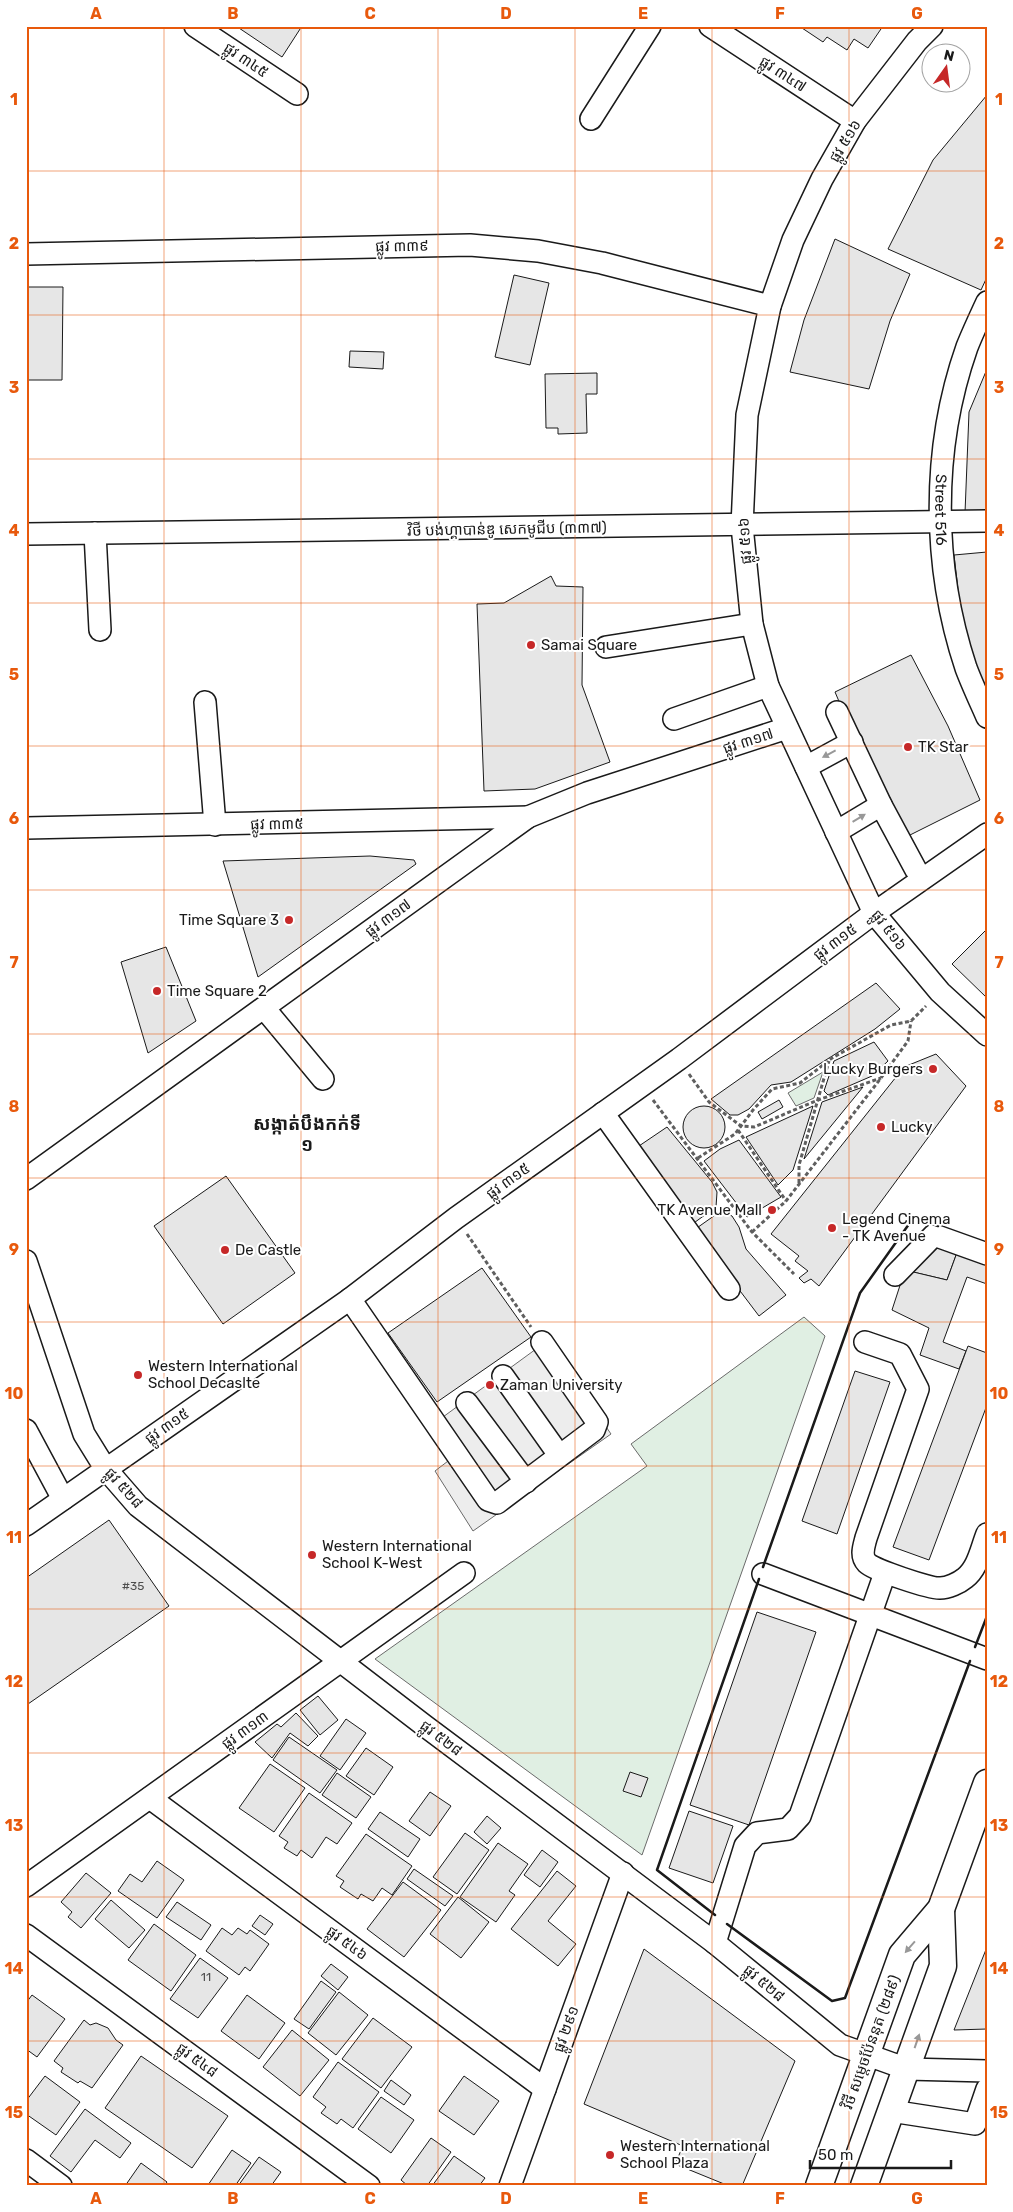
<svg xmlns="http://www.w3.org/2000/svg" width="1013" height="2212" font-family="Rubik,'Noto Sans Khmer',sans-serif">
	<rect width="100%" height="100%" fill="#fff"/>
	<g fill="#e0efe3" stroke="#6a6a6a">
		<polygon points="823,1072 814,1098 796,1106 788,1093"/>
		<polygon points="804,1317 825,1336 642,1855 375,1659 647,1466 631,1444"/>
	</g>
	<polygon fill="#ededed" stroke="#6a6a6a" points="547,1341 611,1434 473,1531 435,1471 452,1458 432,1425"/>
	<g fill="#e6e6e6" stroke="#1a1a1a">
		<polygon points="236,26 302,26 282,57"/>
		<polygon points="799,26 883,26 868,48 854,39 847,50 827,37 823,42"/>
		<polygon points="987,95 987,277 981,290 888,249 933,160"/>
		<polygon points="835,239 910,274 890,321 869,389 790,372 804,320"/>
		<polygon points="514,275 549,283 530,365 495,357"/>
		<polygon points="26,287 63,287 62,380 26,380"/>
		<polygon points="350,351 384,352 383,369 349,367"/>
		<polygon points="987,369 987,514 965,513 969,412"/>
		<polygon points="597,373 597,394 586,394 587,433 558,434 558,428 546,428 545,374"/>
		<polygon points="987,552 987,709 967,667 954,555"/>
		<polygon points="551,576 556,586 583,587 582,685 610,762 535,789 484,791 477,604 504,603"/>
		<polygon points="911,655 948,726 980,800 906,837 867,767 835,692"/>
		<polygon points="370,856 414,860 416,864 258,977 223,861"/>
		<polygon points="987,929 987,998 952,964"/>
		<polygon points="166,947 196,1021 148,1053 121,962"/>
		<polygon points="876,983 900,1009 875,1029 791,1082 771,1085 749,1109 738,1115 730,1115 711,1099"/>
		<polygon points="874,1042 888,1061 872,1076 828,1095 824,1091 834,1061"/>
		<polygon points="936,1054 966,1086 819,1286 811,1279 804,1283 799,1278 808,1271 795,1261 799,1256 771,1234 904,1067"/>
		<polygon points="863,1087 804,1159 822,1102"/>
		<polygon points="779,1100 783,1107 762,1119 758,1112"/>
		<polygon points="813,1106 793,1170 778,1185 746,1137"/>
		<circle cx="704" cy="1127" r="21"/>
		<polygon points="667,1127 712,1182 717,1192 716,1207 691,1225 636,1148"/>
		<polygon points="739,1140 781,1197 747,1217 704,1161 720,1149"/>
		<polygon points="226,1176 295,1273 223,1324 154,1226"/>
		<polygon points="724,1212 732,1216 739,1227 746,1249 786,1295 759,1316 694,1230 718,1213"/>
		<polygon points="933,1238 959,1247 947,1280 913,1272 917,1261"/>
		<polygon points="959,1247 987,1258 987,1284 967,1277 943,1342 966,1351 959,1369 920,1355 929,1328 892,1310 905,1270 947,1280"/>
		<polygon points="482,1268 531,1337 437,1402 388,1333"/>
		<polygon points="968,1346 987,1353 987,1405 929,1560 893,1547"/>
		<polygon points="855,1371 890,1382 837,1534 802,1521"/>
		<polygon points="109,1520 169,1606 28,1704 26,1702 26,1578"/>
		<polygon points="757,1612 816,1632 749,1825 690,1805"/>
		<polygon points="318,1696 338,1720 320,1735 300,1710"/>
		<polygon points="296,1713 318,1736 308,1746 290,1733 272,1758 255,1742 277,1724 281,1727"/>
		<polygon points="346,1719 366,1733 340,1770 320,1756"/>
		<polygon points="289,1737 337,1770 320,1793 273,1760"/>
		<polygon points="366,1748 393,1767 374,1795 346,1776"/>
		<polygon points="270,1764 305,1788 274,1832 239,1808"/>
		<polygon points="630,1772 648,1778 641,1797 623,1791"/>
		<polygon points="337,1773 371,1797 356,1818 322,1795"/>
		<polygon points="430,1792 451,1806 430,1836 409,1821"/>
		<polygon points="309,1793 352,1823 337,1844 326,1837 312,1858 301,1850 297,1856 284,1848 288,1842 279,1836"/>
		<polygon points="689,1811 733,1826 713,1883 669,1868"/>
		<polygon points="380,1812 420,1839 408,1857 368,1829"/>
		<polygon points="487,1816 501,1828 487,1844 474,1832"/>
		<polygon points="465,1833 489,1850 457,1894 433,1877"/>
		<polygon points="366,1834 412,1866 392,1895 382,1888 373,1901 361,1894 358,1899 340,1887 344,1881 336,1876"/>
		<polygon points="498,1843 528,1864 509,1891 515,1895 496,1922 460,1897"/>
		<polygon points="542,1850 558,1862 540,1887 524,1875"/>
		<polygon points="157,1861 184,1880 157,1918 118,1891 130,1874 142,1882"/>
		<polygon points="414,1869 453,1896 445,1906 407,1879"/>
		<polygon points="557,1871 576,1886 548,1921 576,1944 558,1966 511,1929"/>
		<polygon points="86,1873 111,1893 81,1928 68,1917 72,1912 61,1902"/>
		<polygon points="403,1882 441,1910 404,1957 367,1929"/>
		<polygon points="458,1897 489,1922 461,1958 430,1934"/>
		<polygon points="111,1900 145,1930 129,1948 95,1919"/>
		<polygon points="177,1902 211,1925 201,1940 166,1917"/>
		<polygon points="260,1915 273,1924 265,1935 252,1926"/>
		<polygon points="154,1924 196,1955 171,1991 128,1960"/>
		<polygon points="222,1928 232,1935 238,1928 247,1934 250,1930 269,1944 250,1971 245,1967 239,1975 206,1951"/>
		<polygon points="987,1947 987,2029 954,2030"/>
		<polygon points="644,1949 795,2061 742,2186 729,2186 675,2164 683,2146 584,2104"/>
		<polygon points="200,1958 228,1978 198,2018 170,1999"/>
		<polygon points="331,1964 348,1977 338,1990 321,1976"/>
		<polygon points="321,1981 336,1992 309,2029 294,2019"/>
		<polygon points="339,1992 368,2015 336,2055 308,2033"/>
		<polygon points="32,1995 65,2019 37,2057 26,2049 26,2003"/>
		<polygon points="247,1995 285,2023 259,2059 221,2031"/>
		<polygon points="373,2018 412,2047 381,2088 342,2059"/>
		<polygon points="84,2020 90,2025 96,2023 108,2028 116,2040 123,2045 92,2088 80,2081 78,2083 61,2072 63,2068 54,2061"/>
		<polygon points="292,2030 329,2060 300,2096 263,2067"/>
		<polygon points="141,2056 228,2116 192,2168 105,2108"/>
		<polygon points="338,2062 379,2092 353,2128 341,2119 337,2124 321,2113 326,2107 313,2097"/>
		<polygon points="45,2076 80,2102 56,2135 26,2114 26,2101"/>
		<polygon points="464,2076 499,2101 474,2135 439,2111"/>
		<polygon points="391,2080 411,2095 404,2105 384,2091"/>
		<polygon points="381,2097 414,2120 391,2153 358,2129"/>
		<polygon points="85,2109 131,2143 120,2158 95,2140 71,2172 50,2156"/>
		<polygon points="431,2138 451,2152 427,2186 408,2186 401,2180"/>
		<polygon points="232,2150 251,2163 235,2186 209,2186 208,2185"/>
		<polygon points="454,2156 485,2178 479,2186 432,2186"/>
		<polygon points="259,2157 281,2172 271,2186 238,2186"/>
		<polygon points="141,2163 167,2182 164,2186 125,2186"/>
	</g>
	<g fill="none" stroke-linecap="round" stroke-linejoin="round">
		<g stroke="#1a1a1a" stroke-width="24">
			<g id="minor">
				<polyline points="195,26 297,94"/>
				<polyline points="710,26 855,121"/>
				<polyline points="932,26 917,41 855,121 822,179 793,240 770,306 747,415 742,526 752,624 768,686 874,913 940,992 987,1035"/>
				<polyline points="591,119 650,26"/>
				<polyline points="26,254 470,245 538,251 602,263 770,306"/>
				<path id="s1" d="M987,302C980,317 973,332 967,347C931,449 932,566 966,668C972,684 980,701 987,717"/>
				<polyline points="95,533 100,630"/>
				<polyline points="26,534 987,521"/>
				<polyline points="606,647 752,624"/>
				<polyline points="205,702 215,825"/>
				<polyline points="837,712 881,805 916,870"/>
				<polyline points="674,719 768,686"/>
				<polyline points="806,767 852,742"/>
				<polyline points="26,828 528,817"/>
				<polyline points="836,832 881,805"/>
				<polyline points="264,1008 323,1079"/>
				<polyline points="603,1113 729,1289"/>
				<polyline points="26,1179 528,817 587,793 787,728"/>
				<polyline points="26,1261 84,1434 105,1468 138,1506 425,1726 715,1943 840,2045 907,2069 987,2071"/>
				<polyline points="895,1275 934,1235 987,1254"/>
				<polyline points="350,1299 488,1500 497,1503 594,1430 597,1422 542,1342"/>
				<path d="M865,1342L900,1354L918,1389L866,1538C864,1546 860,1556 867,1563C874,1570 931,1589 940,1588C948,1588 959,1583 965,1578C978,1568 981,1549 987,1534"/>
				<polyline points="503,1376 559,1455"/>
				<polyline points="467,1403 526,1482"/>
				<polyline points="26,1430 63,1499"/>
				<polyline points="26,1525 350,1299 456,1218 679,1059 874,913 987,834"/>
				<polyline points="763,1574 987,1659"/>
				<polyline points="150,1798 545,2089"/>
				<polyline points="26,1886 464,1573"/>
				<polyline points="26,1935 369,2186"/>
				<polyline points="715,1943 745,1846 757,1833 788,1829 800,1816 885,1573"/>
				<polyline points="891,2111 975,2124 987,2089"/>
				<polyline points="26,2160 61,2186"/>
				<polyline points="510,2186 623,1873"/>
			</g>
		</g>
		<g stroke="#1a1a1a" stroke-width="29">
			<g id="major">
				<polyline points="819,2186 902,1955 941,1909 987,1783"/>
				<polyline points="864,2186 943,1966 941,1909"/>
			</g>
		</g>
		<g stroke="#5f5f5f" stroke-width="3" stroke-dasharray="4 2.5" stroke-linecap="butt">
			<polyline points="689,1074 709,1102 741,1126 754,1127 818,1100 881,1078"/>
			<polyline points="653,1100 752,1232 794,1274"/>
			<polyline points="738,1130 786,1201"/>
			<polyline points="698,1158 735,1134 753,1110 772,1089 800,1083 832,1058 891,1025 911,1021 926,1006"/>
			<polyline points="799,1183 799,1165 829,1061"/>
			<polyline points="752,1232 786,1201 881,1078 908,1041 911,1021"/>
			<polyline points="467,1234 531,1327"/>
		</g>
		<use href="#minor" stroke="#fff" stroke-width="21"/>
		<use href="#major" stroke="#fff" stroke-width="26"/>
		<g stroke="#1a1a1a" stroke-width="2.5">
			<polyline points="763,1567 860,1293 914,1217 938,1226"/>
			<polyline points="975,1647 987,1616"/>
			<polyline points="715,1915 657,1870 759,1579"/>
			<polyline points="727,1924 832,2001 845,1998 970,1661"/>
		</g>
	</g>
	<defs><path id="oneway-solid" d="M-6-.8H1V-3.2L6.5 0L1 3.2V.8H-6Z" transform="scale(1.25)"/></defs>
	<g fill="#989898">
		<use href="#oneway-solid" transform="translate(829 754) rotate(152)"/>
		<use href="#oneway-solid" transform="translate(859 818) rotate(-31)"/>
		<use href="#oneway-solid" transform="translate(910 1947) rotate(131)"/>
		<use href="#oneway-solid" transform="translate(917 2041) rotate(-71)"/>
	</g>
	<path fill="none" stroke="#e8590c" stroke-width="1" stroke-opacity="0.55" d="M164,26V2186M301,26V2186M438,26V2186M575,26V2186M712,26V2186M849,26V2186M26,171H987M26,315H987M26,459H987M26,603H987M26,746H987M26,890H987M26,1034H987M26,1178H987M26,1322H987M26,1466H987M26,1609H987M26,1753H987M26,1897H987M26,2041H987"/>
	<g fill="#c62828" stroke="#fff" stroke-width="2">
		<circle cx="531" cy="645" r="5"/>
		<circle cx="908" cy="747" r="5"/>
		<circle cx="289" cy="920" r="5"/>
		<circle cx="157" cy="991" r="5"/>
		<circle cx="933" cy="1069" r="5"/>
		<circle cx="881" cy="1127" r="5"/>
		<circle cx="772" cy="1210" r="5"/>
		<circle cx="832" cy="1228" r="5"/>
		<circle cx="225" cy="1250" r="5"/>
		<circle cx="138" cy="1375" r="5"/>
		<circle cx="490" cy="1385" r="5"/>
		<circle cx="312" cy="1555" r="5"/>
		<circle cx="610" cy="2155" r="5"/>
	</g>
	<g text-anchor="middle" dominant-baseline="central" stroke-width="4" stroke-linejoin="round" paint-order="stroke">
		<g font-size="12" fill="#4d4d4d">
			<text x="133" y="1586">#35</text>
			<text x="206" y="1977">11</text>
		</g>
		<g font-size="15" fill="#1a1a1a" stroke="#fff">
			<text transform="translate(246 60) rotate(34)">ផ្លូវ ៣៤៥</text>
			<text transform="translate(783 74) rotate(33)">ផ្លូវ ៣៤៧</text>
			<text transform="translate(845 141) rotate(-59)">ផ្លូវ ៥១៦</text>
			<text transform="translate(402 246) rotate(-1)">ផ្លូវ ៣៣៩</text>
			<text stroke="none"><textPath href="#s1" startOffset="215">Street 516</textPath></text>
			<text transform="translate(507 529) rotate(-1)">វិថី បង់ហ្គាបាន់ឌូ សេកមូជីប (៣៣៧)</text>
			<text transform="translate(745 541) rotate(-94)">ផ្លូវ ៥១៦</text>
			<text transform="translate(748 741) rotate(-18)">ផ្លូវ ៣១៧</text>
			<text transform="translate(277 824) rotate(-1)">ផ្លូវ ៣៣៥</text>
			<text transform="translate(388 918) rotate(-36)">ផ្លូវ ៣១៧</text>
			<text transform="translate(889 930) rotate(52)">ផ្លូវ ៥១៦</text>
			<text transform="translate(835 942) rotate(-37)">ផ្លូវ ៣១៥</text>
			<text transform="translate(508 1181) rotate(-36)">ផ្លូវ ៣១៥</text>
			<text transform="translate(167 1426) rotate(-35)">ផ្លូវ ៣១៥</text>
			<text transform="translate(124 1488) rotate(48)">ផ្លូវ ៥២៨</text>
			<text transform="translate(245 1730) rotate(-36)">ផ្លូវ ៣១៣</text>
			<text transform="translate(441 1738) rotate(37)">ផ្លូវ ៥២៨</text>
			<text transform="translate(347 1943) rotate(36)">ផ្លូវ ៥៤៦</text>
			<text transform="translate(764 1983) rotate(40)">ផ្លូវ ៥២៨</text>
			<text transform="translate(566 2029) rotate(-70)">ផ្លូវ ២៩១</text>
			<text transform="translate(871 2042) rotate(-70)">វិថី សម្តេចប៉ែននុត (២៨៩)</text>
			<text transform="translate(197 2060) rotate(36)">ផ្លូវ ៥៤៨</text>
		</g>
		<g font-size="15" fill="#1a1a1a" stroke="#fff" text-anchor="start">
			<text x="541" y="645">Samai Square</text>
			<text x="918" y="747">TK Star</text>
			<text x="279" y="920" text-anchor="end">Time Square 3</text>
			<text x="167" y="991">Time Square 2</text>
			<text x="923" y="1069" text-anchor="end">Lucky Burgers</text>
			<text x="891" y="1127">Lucky</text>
			<text x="762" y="1210" text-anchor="end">TK Avenue Mall</text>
			<text x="842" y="1219">Legend Cinema<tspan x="842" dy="17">- TK Avenue</tspan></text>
			<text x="235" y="1250">De Castle</text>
			<text x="148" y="1366">Western International<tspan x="148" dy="17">School Decaslte</tspan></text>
			<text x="500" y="1385">Zaman University</text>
			<text x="322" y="1546">Western International<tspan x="322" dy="17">School K-West</tspan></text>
			<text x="620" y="2146">Western International<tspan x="620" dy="17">School Plaza</tspan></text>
		</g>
		<g font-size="18" font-weight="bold" fill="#1a1a1a" stroke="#fff">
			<text x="307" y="1124">សង្កាត់បឹងកក់ទី<tspan x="307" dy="21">១</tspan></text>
		</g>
	</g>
	<rect width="1013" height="2212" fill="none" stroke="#ffffff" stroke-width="55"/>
	<g transform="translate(946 68) rotate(14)"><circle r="24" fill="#ffffff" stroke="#a3a3a3"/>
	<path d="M0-4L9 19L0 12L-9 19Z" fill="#c62828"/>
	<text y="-8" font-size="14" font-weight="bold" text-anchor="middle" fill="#1a1a1a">N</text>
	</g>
	<path d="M810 2160v8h141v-8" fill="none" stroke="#1a1a1a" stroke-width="2.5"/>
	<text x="818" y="2160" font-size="15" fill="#1a1a1a" stroke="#ffffff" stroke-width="4" paint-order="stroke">50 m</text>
	<rect x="28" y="28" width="958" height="2156" fill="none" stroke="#e8590c" stroke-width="2"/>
	<g font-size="16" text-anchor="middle" font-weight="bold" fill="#e8590c">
		<text x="96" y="19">A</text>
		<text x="233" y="19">B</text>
		<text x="370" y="19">C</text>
		<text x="506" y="19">D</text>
		<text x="643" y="19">E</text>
		<text x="780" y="19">F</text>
		<text x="917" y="19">G</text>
		<text x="14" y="105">1</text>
		<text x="999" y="105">1</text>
		<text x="14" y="249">2</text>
		<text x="999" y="249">2</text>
		<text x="14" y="393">3</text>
		<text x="999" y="393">3</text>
		<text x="14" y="536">4</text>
		<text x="999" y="536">4</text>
		<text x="14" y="680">5</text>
		<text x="999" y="680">5</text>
		<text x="14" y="824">6</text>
		<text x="999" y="824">6</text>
		<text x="14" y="968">7</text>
		<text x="999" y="968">7</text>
		<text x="14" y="1112">8</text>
		<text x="999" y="1112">8</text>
		<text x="14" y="1255">9</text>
		<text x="999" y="1255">9</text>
		<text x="14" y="1399">10</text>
		<text x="999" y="1399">10</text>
		<text x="14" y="1543">11</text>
		<text x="999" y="1543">11</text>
		<text x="14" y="1687">12</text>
		<text x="999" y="1687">12</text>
		<text x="14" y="1831">13</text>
		<text x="999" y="1831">13</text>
		<text x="14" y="1974">14</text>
		<text x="999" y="1974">14</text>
		<text x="14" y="2118">15</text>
		<text x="999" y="2118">15</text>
		<text x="96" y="2204">A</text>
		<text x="233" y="2204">B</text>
		<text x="370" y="2204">C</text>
		<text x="506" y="2204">D</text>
		<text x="643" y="2204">E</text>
		<text x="780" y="2204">F</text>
		<text x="917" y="2204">G</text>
	</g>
</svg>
